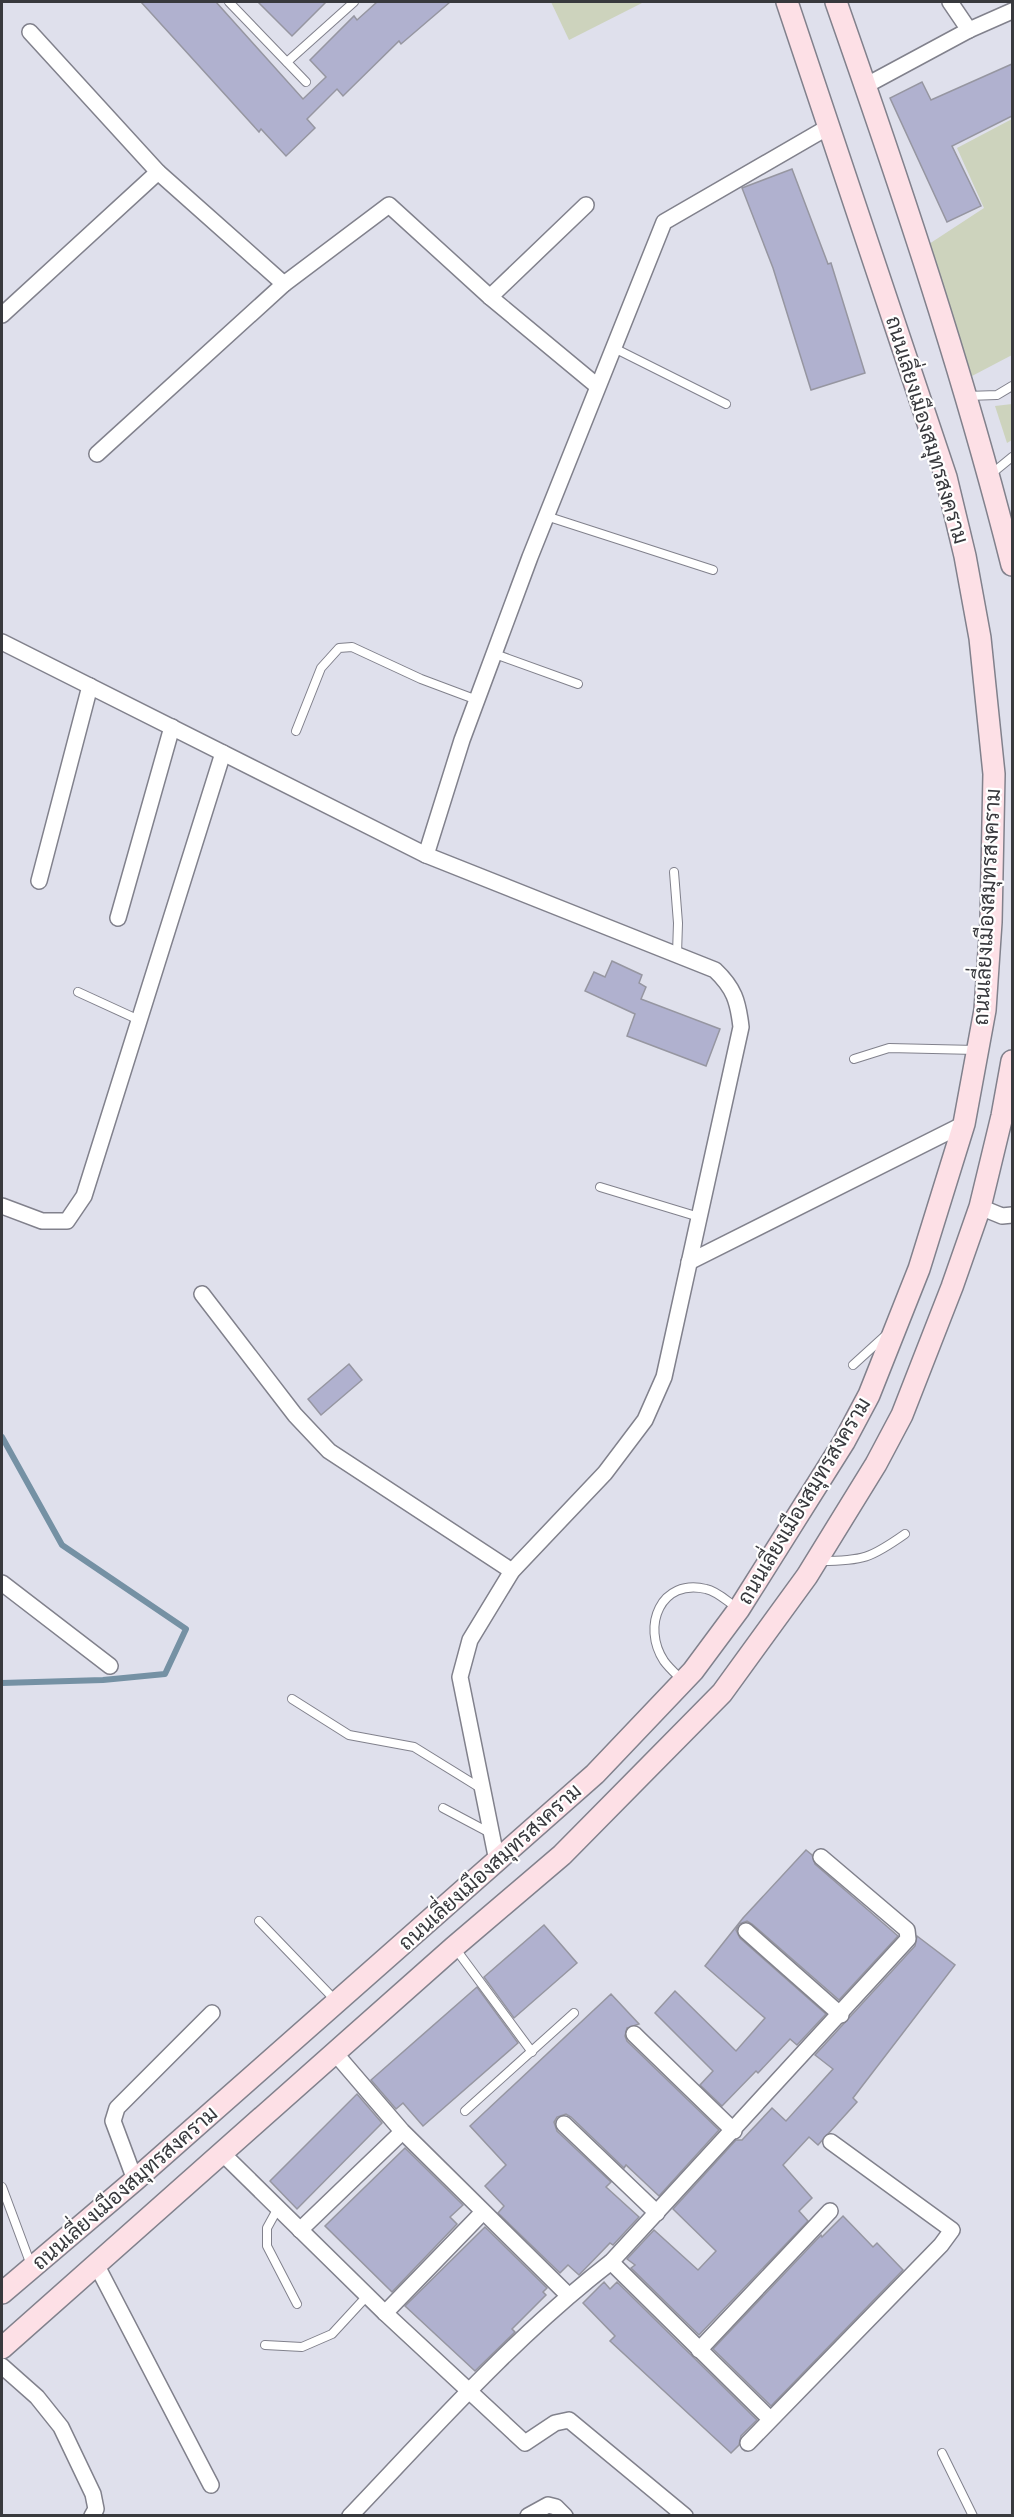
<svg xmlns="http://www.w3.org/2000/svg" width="1014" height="2517" font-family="Karla,Sarabun,sans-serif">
	<rect width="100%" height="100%" fill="#dfe0ec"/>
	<g fill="#cdd3bd">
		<polygon points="551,2 644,2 569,40"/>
		<polygon points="1012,119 1012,355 972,376 929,244 984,208 957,148"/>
		<polygon points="1012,404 1012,440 1007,443 995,406"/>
	</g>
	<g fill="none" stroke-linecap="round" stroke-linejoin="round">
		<polyline stroke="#7591a4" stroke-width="6" points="2,1437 62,1545 186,1629 165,1674 103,1680 2,1683"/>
	</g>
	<g fill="#b0b1cf" stroke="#9696a1" stroke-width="1.5">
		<polygon points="141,2 216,2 303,99 326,77 310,60 354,16 357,20 377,2 450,2 401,44 399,41 343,96 337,89 307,119 315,128 286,156 261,129 259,132"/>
		<polygon points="258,2 326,2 292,36"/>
		<polygon points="1012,64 1012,116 952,146 981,206 947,222 890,98 922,82 931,100"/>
		<polygon points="792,169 828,264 831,263 865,373 811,390 773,268 742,188"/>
		<polygon points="612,961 642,975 639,983 646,987 641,999 720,1029 706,1066 627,1036 635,1014 585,991 594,972 605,977"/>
		<polygon points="349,1364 362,1380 321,1415 308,1399"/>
		<polygon points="806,1850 812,1855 815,1864 898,1936 839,2000 752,1924 747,1921 739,1924 736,1930 740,1938 826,2014 797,2045 790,2039 758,2073 756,2071 722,2106 700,2085 713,2071 655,2013 675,1991 736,2051 765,2018 705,1966 743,1918"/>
		<polygon points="544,1925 577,1963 514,2018 484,1977"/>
		<polygon points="917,1936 955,1965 853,2098 857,2102 818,2145 809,2137 783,2165 812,2198 799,2211 808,2221 699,2335 631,2268 635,2265 627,2259 654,2230 698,2270 716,2251 673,2209 736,2140 742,2140 772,2108 786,2121 833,2069 815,2055 915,1946"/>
		<polygon points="477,1987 518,2043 423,2126 403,2103 396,2109 371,2080"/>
		<polygon points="611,1994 639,2024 627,2028 625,2036 627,2041 719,2130 659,2196 626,2165 624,2168 571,2117 566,2114 557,2117 554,2122 557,2131 611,2182 606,2187 639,2217 613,2245 610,2243 579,2275 568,2265 560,2273 498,2213 504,2206 485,2186 506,2165 470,2126"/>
		<polygon points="357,2094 382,2123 297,2209 270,2181"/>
		<polygon points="405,2148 463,2205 450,2217 457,2224 392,2292 325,2226"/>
		<polygon points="843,2216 873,2247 877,2243 903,2270 771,2406 713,2349 821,2235 822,2237"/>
		<polygon points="485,2227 547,2288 543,2292 546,2295 512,2329 515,2332 475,2371 405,2306"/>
		<polygon points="604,2282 610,2289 617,2282 757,2420 741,2436 739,2445 731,2453 610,2341 615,2336 583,2303"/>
	</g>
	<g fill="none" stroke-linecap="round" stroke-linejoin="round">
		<g stroke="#81818c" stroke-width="10">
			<g id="service">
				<polyline points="229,2 306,82"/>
				<polyline points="287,62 354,2"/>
				<polyline points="614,348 726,404"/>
				<polyline points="967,396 997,395 1012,386"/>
				<polyline points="990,475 1012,457"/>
				<polyline points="546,516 713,570"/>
				<polyline points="495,654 578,684"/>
				<polyline points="296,731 321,668 339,648 352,647 421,679 477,700"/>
				<polyline points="674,872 678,923 677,954"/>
				<polyline points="78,992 139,1020"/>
				<polyline points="854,1059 889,1048 976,1050"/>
				<polyline points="600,1187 699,1217"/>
				<polyline points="853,1365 886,1335"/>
				<path d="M821,1561C863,1561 871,1558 905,1534"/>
				<path d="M683,1681C677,1675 669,1668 664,1661C641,1626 661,1578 706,1589C717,1591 728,1602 737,1608"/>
				<polyline points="292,1699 349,1735 414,1747 482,1789"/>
				<polyline points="443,1808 492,1834"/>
				<polyline points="259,1921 337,2002"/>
				<polyline points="455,1948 532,2052"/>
				<polyline points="465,2111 574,2013"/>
				<polyline points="2,2187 31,2265"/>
				<polyline points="278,2208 267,2228 267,2246 297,2304"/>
				<polyline points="265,2345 302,2347 332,2334 367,2296"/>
				<polyline points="942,2453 973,2516"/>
			</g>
		</g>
		<g stroke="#81818c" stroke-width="18">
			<g id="minor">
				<polyline points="950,2 969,30"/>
				<polyline points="30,32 158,172 284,284"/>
				<polyline points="865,86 969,30 1012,11"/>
				<polyline points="490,297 586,205"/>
				<polyline points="2,315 158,172"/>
				<polyline points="97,454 284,284 389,205 490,297 596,385"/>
				<path d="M2,642L426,855L715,970C734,988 738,1001 741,1027L664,1377L645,1420L605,1473L512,1571L470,1640L460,1677L497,1861"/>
				<polyline points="426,855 462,740 530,557 664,222 830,126"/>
				<polyline points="39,881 90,686"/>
				<polyline points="118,918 172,727"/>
				<polyline points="2,1206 42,1221 67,1221 84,1196 223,753"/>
				<polyline points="980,1207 1002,1216 1012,1215"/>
				<polyline points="689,1262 964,1124"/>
				<polyline points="202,1294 295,1415 329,1451 512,1571"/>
				<polyline points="2,1583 110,1666"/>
				<polyline points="746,1931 841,2015"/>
				<polyline points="634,2034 734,2131"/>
				<polyline points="335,2053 402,2131 568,2295"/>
				<polyline points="564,2124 657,2213"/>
				<polyline points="221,2152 385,2313 525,2443 555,2423 569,2420 685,2516"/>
				<polyline points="135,2180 113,2121 117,2108 212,2013"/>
				<polyline points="300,2230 401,2133"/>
				<polyline points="611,2262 770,2419"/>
				<polyline points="96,2264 211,2485"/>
				<polyline points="385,2313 482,2213"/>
				<polyline points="699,2350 830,2211"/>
				<polyline points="2,2366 37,2397 61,2427 93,2494 96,2509 92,2516"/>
				<polyline points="748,2443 941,2245 952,2230 831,2142"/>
				<path d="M350,2516C433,2429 515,2336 611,2262L908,1939L907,1930L821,1857"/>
				<polyline points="528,2516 548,2505 556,2507 565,2516"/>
			</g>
		</g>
		<g stroke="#81818c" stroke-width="24">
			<g id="secondary">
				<path d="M836,2C901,187 964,374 1012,565"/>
				<polyline points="2,2293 135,2180 595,1774 693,1671 739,1609 844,1442 869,1395 919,1269 964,1124 985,1010 991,922 994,774 980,638 965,556 946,477 787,2"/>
				<polyline points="2,2348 454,1947 562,1855 722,1693 807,1576 876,1464 902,1415 952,1287 980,1207 1002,1116 1012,1061"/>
			</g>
		</g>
		<use href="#service" stroke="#fff" stroke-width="8"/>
		<use href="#minor" stroke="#fff" stroke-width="15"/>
		<use href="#secondary" stroke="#fde0e6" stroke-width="21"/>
	</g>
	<g text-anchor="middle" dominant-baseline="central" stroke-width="4.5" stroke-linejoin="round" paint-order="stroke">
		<g font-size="21" fill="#38393d" stroke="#fff">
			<text transform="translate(927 430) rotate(73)">ถนนเลี่ยงเมืองสมุทรสงคราม</text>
			<text transform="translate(987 907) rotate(-87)">ถนนเลี่ยงเมืองสมุทรสงคราม</text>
			<text transform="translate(804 1501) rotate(-59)">ถนนเลี่ยงเมืองสมุทรสงคราม</text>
			<text transform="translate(490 1867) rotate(-42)">ถนนเลี่ยงเมืองสมุทรสงคราม</text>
			<text transform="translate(125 2188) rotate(-41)">ถนนเลี่ยงเมืองสมุทรสงคราม</text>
		</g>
	</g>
	<rect width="1014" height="2517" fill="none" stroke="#38393d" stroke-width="6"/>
</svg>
